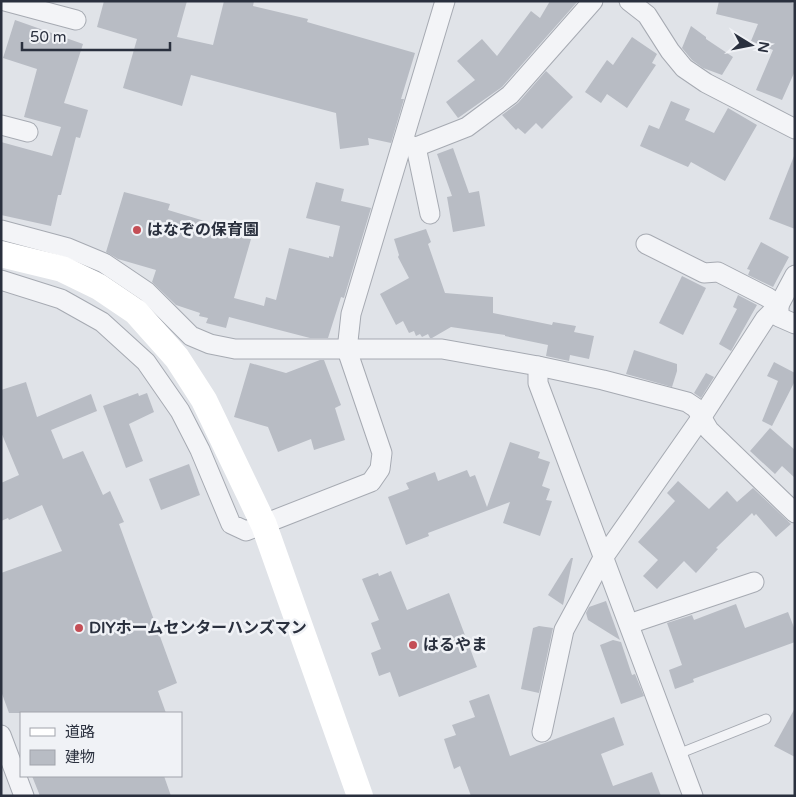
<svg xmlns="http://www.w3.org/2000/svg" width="796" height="797" font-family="'Varela Round','Noto Sans JP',sans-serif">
	<rect width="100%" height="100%" fill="#e0e3e8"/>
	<g fill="#b8bcc4">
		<polygon points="104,1 187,1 177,37 213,45 224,1 254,1 253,6 308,19 307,22 415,53 401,99 404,99 391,143 368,138 369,145 340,149 336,113 191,75 182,106 123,88 137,39 97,27"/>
		<polygon points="550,1 578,1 502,87 458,118 446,102 475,80 457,61 482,39 497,56 531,11 540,18"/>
		<polygon points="719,1 788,1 795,4 795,71 782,100 756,90 773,50 751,41 758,24 716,14"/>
		<polygon points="15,20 83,44 64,103 88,110 80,138 76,137 61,195 58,195 51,226 1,215 1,142 52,156 61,127 24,117 37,69 3,58"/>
		<polygon points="691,26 706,37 706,39 733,57 722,75 703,68 692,60 682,48"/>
		<polygon points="632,37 657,54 652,63 656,65 627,108 607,94 601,103 585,92 607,60 613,65"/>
		<polygon points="546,71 573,97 542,129 536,123 525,134 518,128 516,130 502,115 518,103"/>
		<polygon points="671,101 690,109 685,120 714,133 728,108 757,125 725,181 691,162 688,167 640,146 649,125 659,129"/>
		<polygon points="453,148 469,193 479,191 485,226 453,232 447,197 452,196 437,154"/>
		<polygon points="794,156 795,156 795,229 769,219"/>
		<polygon points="316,182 344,189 341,201 371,208 344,298 341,297 328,338 310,338 229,317 226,328 206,323 208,318 199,316 200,313 176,305 152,282 156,270 118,259 106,252 124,192 170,204 168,210 208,222 206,227 251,239 234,298 264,306 266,297 276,300 289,248 329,258 329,256 333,257 340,226 306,218"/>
		<polygon points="426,229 431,242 428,244 445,293 493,297 493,313 552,325 553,322 576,326 574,332 594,336 589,359 570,355 569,361 546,356 548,345 505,336 505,335 451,327 432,338 430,338 428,334 422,337 420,334 416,336 414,331 409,333 403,321 396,325 380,294 409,278 398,257 399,255 394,239"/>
		<polygon points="761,242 789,257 773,287 748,275 750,270 747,269"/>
		<polygon points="682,276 706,288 683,335 659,323"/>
		<polygon points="738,295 757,305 731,351 719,344 737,309 733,307"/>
		<polygon points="634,350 677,364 677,371 672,387 626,374"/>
		<polygon points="320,360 324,360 341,405 335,408 345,440 314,450 311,439 278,452 268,427 234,417 250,363 286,373"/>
		<polygon points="774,362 795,373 795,381 772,426 762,421 778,381 767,376"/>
		<polygon points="706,373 714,377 701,398 694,393"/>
		<polygon points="26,382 37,417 91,394 97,411 51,430 63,459 83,451 103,495 110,491 124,522 119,524 177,683 158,691 166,713 9,713 1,691 1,573 62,551 42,505 9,520 8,518 1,521 1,483 19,475 1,432 1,390"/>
		<polygon points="138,393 139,396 147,393 154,412 129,424 143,461 126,468 103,406"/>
		<polygon points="770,428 795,450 795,478 782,466 775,474 750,451"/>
		<polygon points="510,442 540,452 538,458 550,462 542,486 550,489 546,500 552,501 540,536 503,523 510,502 428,533 429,536 406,545 388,497 409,489 406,483 435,472 438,481 467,470 470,477 475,475 487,507"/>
		<polygon points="189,464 200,495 161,510 149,479"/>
		<polygon points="678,481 709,509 727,491 737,502 753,488 791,524 776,537 756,514 754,516 752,513 716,548 718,549 696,573 684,561 657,589 643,576 658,560 638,542 675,501 667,493"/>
		<polygon points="571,558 573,558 563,605 548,595"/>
		<polygon points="391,571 407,610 449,593 477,667 399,697 390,672 379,676 371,653 381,649 371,623 379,620 362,579 378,573 379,576"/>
		<polygon points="606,601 620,640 588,620 586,613 589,607"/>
		<polygon points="736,604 745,628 788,612 795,630 795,642 693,679 694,682 675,689 669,670 682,665 667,623 692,615 694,620"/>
		<polygon points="539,626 553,628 539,693 521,689 533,628"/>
		<polygon points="613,640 621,642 632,675 635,674 644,696 621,704 600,645"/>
		<polygon points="489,694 510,756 614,717 624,745 601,754 613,786 652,772 661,796 471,796 460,766 454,769 444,739 456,735 452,725 475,717 469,701"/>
		<polygon points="795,708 795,757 774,746"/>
		<polygon points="32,776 164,776 171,796 40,796"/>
	</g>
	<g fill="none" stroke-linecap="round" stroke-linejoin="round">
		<g stroke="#a6aab2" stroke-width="11">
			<polyline id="lane" points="678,754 766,719"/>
		</g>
		<g stroke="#a6aab2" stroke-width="21">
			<g id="street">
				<polyline points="5,1 76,20"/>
				<polyline points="629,1 647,15 670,51 684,68 706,83 795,129"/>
				<polyline points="1,125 28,132"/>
				<polyline points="403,143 416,147 467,127 510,95 593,1"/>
				<polyline points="416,147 430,214"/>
				<polyline points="1,230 68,248 104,263 147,292 191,336 210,344 235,349 442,349 538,366 538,383 693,796"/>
				<polyline points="646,244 704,273 718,272 767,297 779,305 779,317 795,324"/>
				<polyline points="1,280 61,299 102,322 146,362 180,411 200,450 231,524 246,531 371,482 380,469 382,453 347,350 351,314 445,1"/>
				<polyline points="538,366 603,380 687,402 696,408 709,430 795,513"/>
				<polyline points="629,624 754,582"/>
				<polyline points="542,732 564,630 603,558 701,418 765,319 779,305 795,275"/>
				<polyline points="1,735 24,796"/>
			</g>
		</g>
		<use href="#lane" stroke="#f3f4f7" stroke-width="9"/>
		<use href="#street" stroke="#f3f4f7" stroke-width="19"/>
		<polyline stroke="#fff" stroke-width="26" points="1,254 62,269 99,287 136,312 177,358 204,400 264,525 360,796"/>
	</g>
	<g fill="#c44e56" stroke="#f0f2f6" stroke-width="2">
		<circle cx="137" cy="230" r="5"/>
		<circle cx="79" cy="628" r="5"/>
		<circle cx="413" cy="645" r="5"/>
	</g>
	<g text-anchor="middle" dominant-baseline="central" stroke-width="5" stroke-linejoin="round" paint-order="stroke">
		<g font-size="16" font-weight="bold" fill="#2a303e" stroke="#f0f2f6" text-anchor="start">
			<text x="147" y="230">はなぞの保育園</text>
			<text x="89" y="628">DIYホームセンターハンズマン</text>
			<text x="423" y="645">はるやま</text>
		</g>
	</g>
	<rect width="796" height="797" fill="none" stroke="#2a303e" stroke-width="5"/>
	<rect x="20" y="712" width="162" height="65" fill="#f0f2f6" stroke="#a1a4ac"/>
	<rect x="30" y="728" width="25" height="8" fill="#ffffff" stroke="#a1a4ac"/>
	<text x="65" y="737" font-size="15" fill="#2a303e">道路</text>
	<rect x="30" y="750" width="25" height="15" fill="#b8bcc4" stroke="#a1a4ac"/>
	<text x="65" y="762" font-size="15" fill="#2a303e">建物</text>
	<g transform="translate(751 45) rotate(100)" stroke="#f0f2f6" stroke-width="4" paint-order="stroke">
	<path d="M0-4L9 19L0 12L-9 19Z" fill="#2a303e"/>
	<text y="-8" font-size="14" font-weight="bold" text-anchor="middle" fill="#2a303e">N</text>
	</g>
	<path d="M22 42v8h148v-8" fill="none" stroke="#2a303e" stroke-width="2.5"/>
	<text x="30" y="42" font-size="15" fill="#2a303e" stroke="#f0f2f6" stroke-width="4" paint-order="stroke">50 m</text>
</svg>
